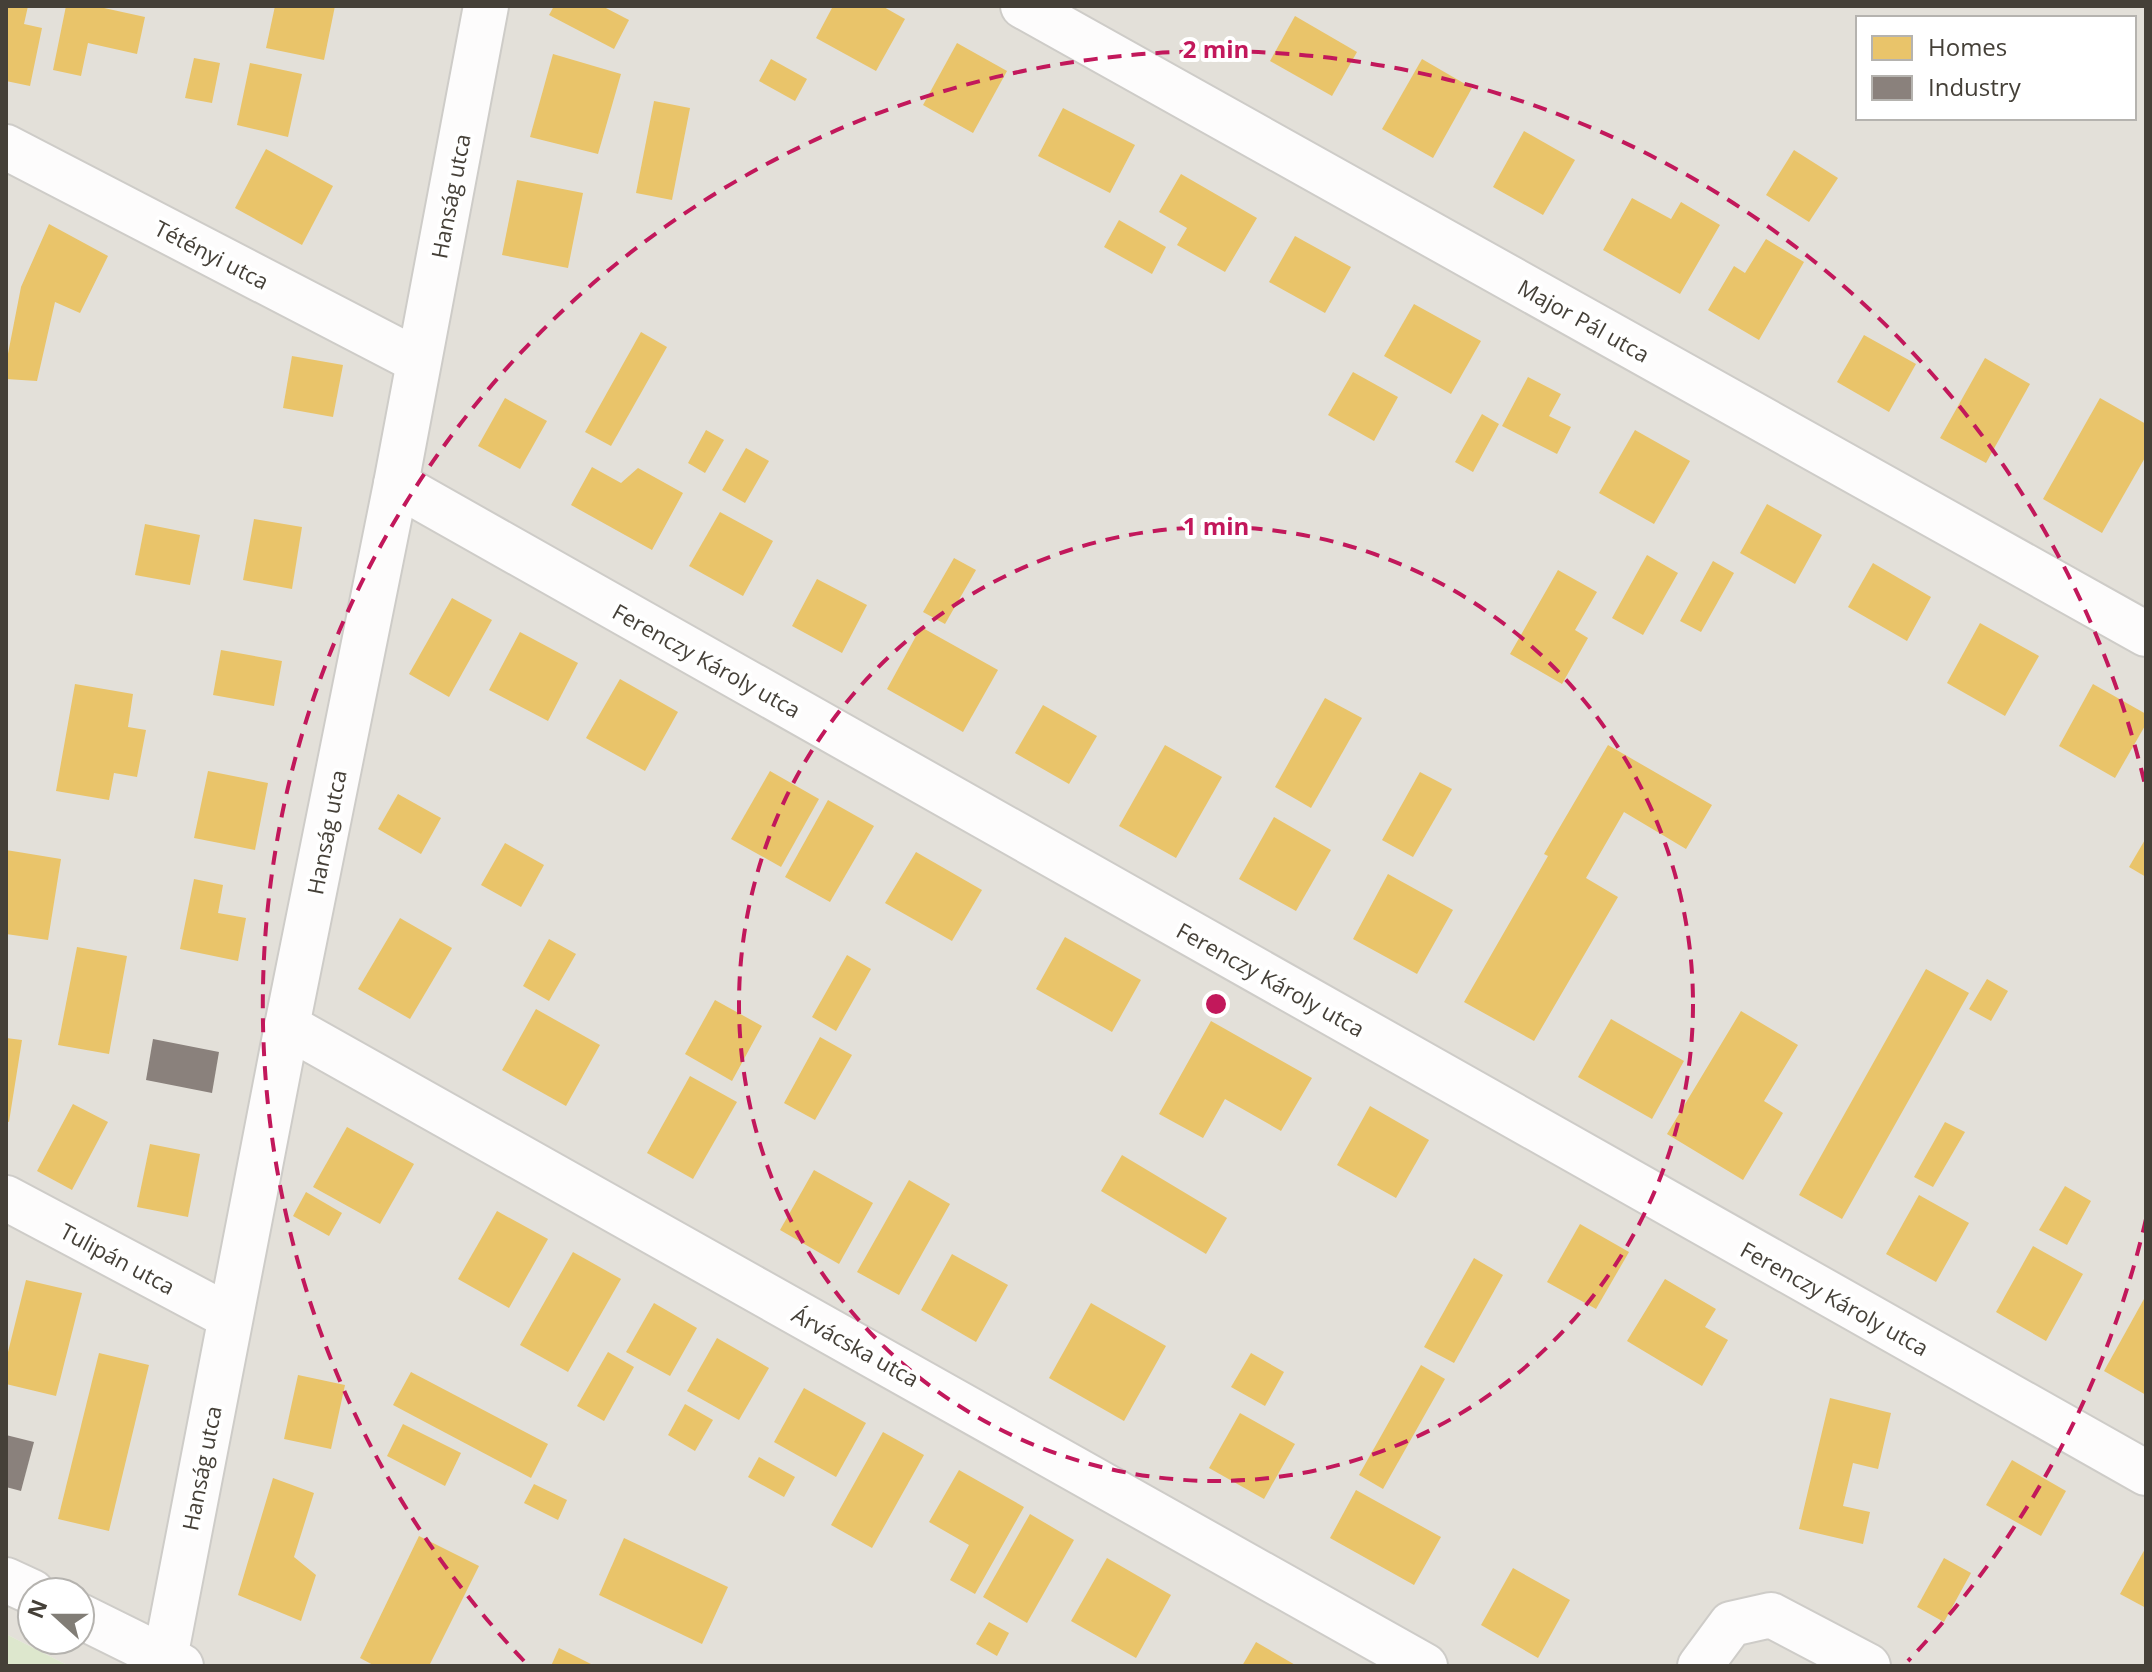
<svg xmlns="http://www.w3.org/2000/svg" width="2152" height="1672" font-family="'Open Sans',sans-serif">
	<rect width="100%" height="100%" fill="#f0eeea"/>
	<path fill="#e3e0d9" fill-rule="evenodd" d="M6,6H2146V1666H69L6,1634ZM1858,18H2134V118H1858ZM32,1592H80V1640H32Z"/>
	<polygon fill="#dde7cd" points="6,1634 69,1666 6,1666"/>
	<g fill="#e9c46a">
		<polygon points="6,6 28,6 24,24 42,28 30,86 6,81"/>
		<polygon points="66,6 95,6 145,17 137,54 88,43 81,76 53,70"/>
		<polygon points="275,6 335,6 324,60 266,48"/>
		<polygon points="554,6 602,6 629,20 614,49 549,15"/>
		<polygon points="833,6 882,6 905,19 876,71 816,38"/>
		<polygon points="1295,16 1357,52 1332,96 1270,61"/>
		<polygon points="957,43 1007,71 973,133 923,105"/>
		<polygon points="553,54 621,74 598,154 530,137"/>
		<polygon points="194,58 220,63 212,103 185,98"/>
		<polygon points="771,59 807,79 795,101 759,81"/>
		<polygon points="1422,59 1472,88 1433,158 1382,129"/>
		<polygon points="250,63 302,74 288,137 237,125"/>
		<polygon points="654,101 690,108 672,200 636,193"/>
		<polygon points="1063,108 1135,145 1110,193 1038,156"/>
		<polygon points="1524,131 1575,160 1543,215 1493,187"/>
		<polygon points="266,149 333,186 302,245 235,208"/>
		<polygon points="1794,150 1838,178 1809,222 1766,195"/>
		<polygon points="1181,174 1257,218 1225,272 1177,245 1187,228 1159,212"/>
		<polygon points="517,180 583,193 568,268 502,255"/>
		<polygon points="1632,198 1671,219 1681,202 1720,225 1680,294 1603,250"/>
		<polygon points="1119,220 1166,247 1152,274 1104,247"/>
		<polygon points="49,224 108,256 80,313 55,302 37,381 6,379 6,364 21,287"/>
		<polygon points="1295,236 1351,267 1325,313 1269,282"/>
		<polygon points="1766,239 1804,262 1759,340 1708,310 1734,266 1745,273"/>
		<polygon points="1414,304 1481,341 1451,394 1384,356"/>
		<polygon points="641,332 667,347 611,446 585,432"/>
		<polygon points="1864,335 1916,364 1889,412 1837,382"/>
		<polygon points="292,356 343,365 333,417 283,408"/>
		<polygon points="1985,358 2030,384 1986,463 1940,438"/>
		<polygon points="1353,372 1398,397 1374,441 1328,415"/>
		<polygon points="1528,377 1561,394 1549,416 1571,427 1557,454 1502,426"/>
		<polygon points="505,398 547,421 520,469 478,446"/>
		<polygon points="2100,398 2146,424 2146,456 2102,533 2043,499"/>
		<polygon points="1482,414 1499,424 1473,472 1455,462"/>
		<polygon points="706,430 724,440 705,473 688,463"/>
		<polygon points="1635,430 1690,461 1654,524 1599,493"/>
		<polygon points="746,448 769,461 745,503 722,490"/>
		<polygon points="592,467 621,483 638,468 683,493 652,550 571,505"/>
		<polygon points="1767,504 1822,535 1795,584 1740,553"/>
		<polygon points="720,512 773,541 743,596 689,566"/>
		<polygon points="254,519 302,527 292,589 243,580"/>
		<polygon points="145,524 200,535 190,585 135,575"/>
		<polygon points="1647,555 1678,573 1643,635 1612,618"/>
		<polygon points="954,558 976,570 945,624 923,612"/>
		<polygon points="1713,561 1734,573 1701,632 1680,621"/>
		<polygon points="1873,563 1931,597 1907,641 1848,607"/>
		<polygon points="1558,570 1597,592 1575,630 1588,638 1562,684 1510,654"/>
		<polygon points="817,579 867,605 842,653 792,626"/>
		<polygon points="452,598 492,620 449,697 409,674"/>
		<polygon points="1980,623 2039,656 2005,716 1947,683"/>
		<polygon points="921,627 998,670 963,732 887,689"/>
		<polygon points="520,632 578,663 548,721 489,690"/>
		<polygon points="221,650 282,661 274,706 213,695"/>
		<polygon points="620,679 678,712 645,771 586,738"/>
		<polygon points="75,684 133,694 128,727 146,730 137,777 114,773 109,800 56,791"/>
		<polygon points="2093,684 2146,714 2146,724 2115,778 2059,746"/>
		<polygon points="1325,698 1362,718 1311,808 1275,787"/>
		<polygon points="1043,705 1097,736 1069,784 1015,753"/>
		<polygon points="1165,745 1222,777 1176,858 1119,826"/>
		<polygon points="1608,745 1712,805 1686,849 1624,812 1586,878 1618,897 1534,1041 1464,1002 1548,856 1544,854"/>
		<polygon points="208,771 268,783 255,850 194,838"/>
		<polygon points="770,771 819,799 781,867 731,839"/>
		<polygon points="1420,772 1452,789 1413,857 1382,840"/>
		<polygon points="398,794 441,818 421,854 378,829"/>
		<polygon points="828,800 874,826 830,902 785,877"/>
		<polygon points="1274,817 1331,850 1296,911 1239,879"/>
		<polygon points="2146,838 2146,877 2129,867"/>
		<polygon points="505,843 544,865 521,907 481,885"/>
		<polygon points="6,850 61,859 48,940 6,934"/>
		<polygon points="916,852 982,890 952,941 885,903"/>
		<polygon points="1388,874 1453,910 1417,974 1353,939"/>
		<polygon points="194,879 223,885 218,913 246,918 238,961 180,949"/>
		<polygon points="400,918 452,948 410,1019 358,989"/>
		<polygon points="1065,937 1141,980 1112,1032 1036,989"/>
		<polygon points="549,939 576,954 549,1001 523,986"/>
		<polygon points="77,947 127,956 109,1054 58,1045"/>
		<polygon points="847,955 871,969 836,1031 812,1017"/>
		<polygon points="1926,969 1969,993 1842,1219 1799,1195"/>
		<polygon points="1987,979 2008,991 1991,1021 1969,1009"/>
		<polygon points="715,1000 762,1026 732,1081 685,1054"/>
		<polygon points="536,1009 600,1045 566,1106 502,1070"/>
		<polygon points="1741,1011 1798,1045 1764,1101 1783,1113 1743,1180 1667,1134"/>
		<polygon points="1611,1019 1684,1061 1652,1119 1578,1077"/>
		<polygon points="1211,1021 1312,1078 1281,1131 1225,1099 1203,1138 1159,1114"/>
		<polygon points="820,1037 852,1055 815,1120 784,1103"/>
		<polygon points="6,1038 22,1040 9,1122 6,1121"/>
		<polygon points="690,1076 737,1102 693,1179 647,1153"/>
		<polygon points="73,1104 108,1122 72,1190 37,1171"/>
		<polygon points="1370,1106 1429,1140 1396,1198 1337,1165"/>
		<polygon points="1945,1122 1965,1132 1933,1187 1914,1177"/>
		<polygon points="347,1127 414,1164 380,1224 313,1187"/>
		<polygon points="150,1144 200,1154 188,1217 137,1207"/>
		<polygon points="1122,1155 1227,1218 1206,1254 1101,1191"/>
		<polygon points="814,1170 873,1203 839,1264 780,1230"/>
		<polygon points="909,1180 950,1204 899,1295 857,1272"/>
		<polygon points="2065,1186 2091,1201 2067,1245 2039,1230"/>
		<polygon points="306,1192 342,1213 329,1236 293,1216"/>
		<polygon points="1919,1195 1969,1223 1936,1282 1886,1254"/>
		<polygon points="497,1211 548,1239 509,1308 458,1279"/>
		<polygon points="1580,1224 1629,1252 1596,1309 1547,1282"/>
		<polygon points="2033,1246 2083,1274 2046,1341 1996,1312"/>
		<polygon points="573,1252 621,1279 568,1372 520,1345"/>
		<polygon points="952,1254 1008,1285 976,1342 921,1310"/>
		<polygon points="1474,1258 1503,1275 1454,1363 1424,1347"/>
		<polygon points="1665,1279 1716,1309 1705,1327 1728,1340 1702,1386 1627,1341"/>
		<polygon points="26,1280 82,1293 56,1396 6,1384 6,1360"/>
		<polygon points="2144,1299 2146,1300 2146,1395 2104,1371"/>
		<polygon points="654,1303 697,1328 670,1376 626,1352"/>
		<polygon points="1091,1303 1166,1346 1124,1421 1049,1378"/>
		<polygon points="717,1338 769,1368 739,1420 687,1391"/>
		<polygon points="608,1352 634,1367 604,1421 577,1406"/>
		<polygon points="99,1353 149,1365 109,1531 58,1519"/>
		<polygon points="1251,1353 1284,1372 1265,1406 1231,1387"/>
		<polygon points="1421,1365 1445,1379 1383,1489 1359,1475"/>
		<polygon points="411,1372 548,1444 531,1478 393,1405"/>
		<polygon points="298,1375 345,1385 331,1449 284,1439"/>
		<polygon points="804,1388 866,1423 836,1477 774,1442"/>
		<polygon points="1830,1398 1891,1413 1878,1469 1853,1463 1843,1506 1870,1512 1863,1544 1799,1529"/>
		<polygon points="685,1404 713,1420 695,1451 668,1435"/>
		<polygon points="1240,1413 1295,1444 1264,1499 1209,1468"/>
		<polygon points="403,1424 461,1453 445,1486 387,1456"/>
		<polygon points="883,1432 924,1455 872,1548 831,1525"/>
		<polygon points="759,1457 795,1477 784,1497 748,1477"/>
		<polygon points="2012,1460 2066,1491 2041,1536 1986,1505"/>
		<polygon points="959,1470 1024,1507 975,1594 950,1580 969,1545 929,1522"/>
		<polygon points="273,1478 314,1493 294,1557 316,1575 301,1621 238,1595"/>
		<polygon points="534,1484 567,1500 558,1520 524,1503"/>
		<polygon points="1356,1490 1441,1537 1414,1585 1330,1538"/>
		<polygon points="1030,1514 1074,1540 1027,1623 983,1597"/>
		<polygon points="419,1536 479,1566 429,1666 375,1666 360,1658"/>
		<polygon points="624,1538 728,1587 702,1644 599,1595"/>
		<polygon points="2146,1547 2146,1608 2120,1594"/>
		<polygon points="1107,1558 1171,1595 1136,1658 1071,1621"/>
		<polygon points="1944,1558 1971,1573 1944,1622 1917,1607"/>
		<polygon points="1513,1568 1570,1600 1538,1658 1481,1625"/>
		<polygon points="989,1622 1009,1633 997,1656 976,1644"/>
		<polygon points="1256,1642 1297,1666 1242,1666"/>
		<polygon points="559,1648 595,1666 551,1666"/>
	</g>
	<g fill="#8a817c">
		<polygon points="153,1039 219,1052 212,1093 146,1080"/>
		<polygon points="6,1435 34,1442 21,1491 6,1487"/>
	</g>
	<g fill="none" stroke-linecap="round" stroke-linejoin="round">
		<g stroke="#ceccc8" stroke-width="48">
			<g id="minor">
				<polyline points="1023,6 2146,634"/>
				<polyline points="6,147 418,361"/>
				<polyline points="396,484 2146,1473"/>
				<polyline points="287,1026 1425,1666"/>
				<polyline points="6,1198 230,1317"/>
				<polyline points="6,1580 32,1592"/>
				<polyline points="80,1616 181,1666"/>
				<polyline points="165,1658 287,1026 396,484 486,6"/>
				<polyline points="1700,1666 1731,1624 1771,1615 1868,1666"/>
			</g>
		</g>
		<use href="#minor" stroke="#fdfcfc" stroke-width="44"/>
	</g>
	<g fill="none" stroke="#c2185b" stroke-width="4" stroke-dasharray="14 10">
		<circle cx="1216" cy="1004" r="477"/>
		<path d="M2146 1219A954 954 0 0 1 1908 1661M524 1661A954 954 0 1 1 2146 789"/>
	</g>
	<g text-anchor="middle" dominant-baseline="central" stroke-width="8" stroke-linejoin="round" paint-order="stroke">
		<g font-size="22" fill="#454038" stroke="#fff">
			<text transform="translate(450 196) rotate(-79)">Hanság utca</text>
			<text transform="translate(212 254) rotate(27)">Tétényi utca</text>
			<text transform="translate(1584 320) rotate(29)">Major Pál utca</text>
			<text transform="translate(707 660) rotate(29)">Ferenczy Károly utca</text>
			<text transform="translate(326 832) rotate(-79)">Hanság utca</text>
			<text transform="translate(1271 979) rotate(29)">Ferenczy Károly utca</text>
			<text transform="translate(118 1258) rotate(28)">Tulipán utca</text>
			<text transform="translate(1835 1298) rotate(29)">Ferenczy Károly utca</text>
			<text transform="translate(856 1346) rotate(29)">Árvácska utca</text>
			<text transform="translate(201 1468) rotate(-79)">Hanság utca</text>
		</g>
	</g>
	<circle cx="1216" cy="1004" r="12" fill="#c2185b" stroke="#fff" stroke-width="4"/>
	<g font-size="24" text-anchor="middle" font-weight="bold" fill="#c2185b" stroke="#fff" stroke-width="8" stroke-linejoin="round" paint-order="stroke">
		<text x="1216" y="58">2 min</text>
		<text x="1216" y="535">1 min</text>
	</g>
	<rect width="2152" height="1672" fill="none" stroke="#454038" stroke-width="16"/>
	<rect x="1856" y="16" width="280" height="104" fill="#ffffff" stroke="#b5b3af" stroke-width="2"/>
	<rect x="1872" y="36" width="40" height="24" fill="#e9c46a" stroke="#b5b3af" stroke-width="2"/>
	<text x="1928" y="56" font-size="24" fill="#454038">Homes</text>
	<rect x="1872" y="76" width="40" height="24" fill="#8a817c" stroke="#b5b3af" stroke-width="2"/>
	<text x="1928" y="96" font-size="24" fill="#454038">Industry</text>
	<g transform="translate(56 1616) rotate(291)"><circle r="38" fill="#ffffff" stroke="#b5b3af" stroke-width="2"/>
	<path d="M0-6L14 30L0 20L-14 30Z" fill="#817d76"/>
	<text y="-12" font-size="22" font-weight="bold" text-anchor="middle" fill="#454038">N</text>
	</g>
</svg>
